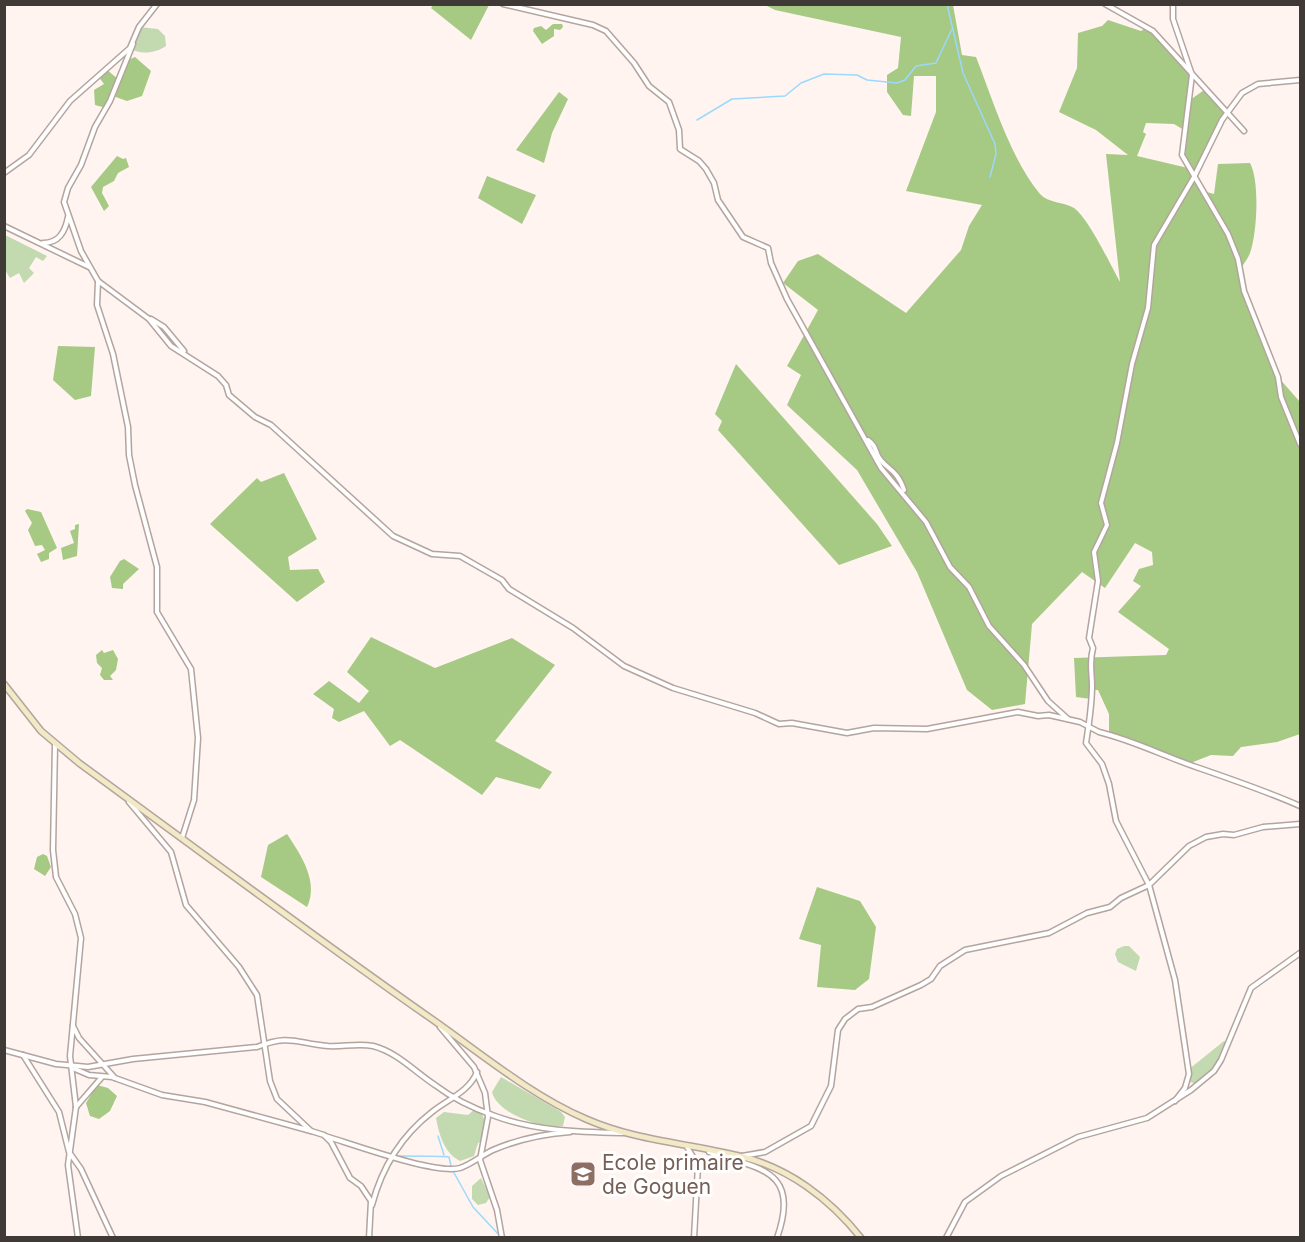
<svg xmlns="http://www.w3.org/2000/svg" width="1305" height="1242" font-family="Inter,sans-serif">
	<rect width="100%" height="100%" fill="#fff4f0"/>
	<g fill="#c3d9af">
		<path d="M139,27L158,29L165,36L166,46C156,53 142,55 131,49Z"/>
		<polygon points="5,235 47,256 43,261 36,257 29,268 34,273 24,283 19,273 10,278 5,270"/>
		<polygon points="1124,946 1129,946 1140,957 1136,971 1118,962 1115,954 1117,949"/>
		<polygon points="1224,1041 1229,1043 1214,1071 1198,1085 1188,1081 1188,1070"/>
		<path d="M501,1077L561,1112L565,1117L563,1126C543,1129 497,1114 492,1092Z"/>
		<path d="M475,1109C488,1114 485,1129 483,1141L478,1143L474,1156L460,1161C444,1153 439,1134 436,1118L444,1112L468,1115Z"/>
		<polygon points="481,1178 490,1197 486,1203 478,1205 472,1199 472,1186"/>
	</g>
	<g fill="#a6c984" fill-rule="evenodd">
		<polygon points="434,4 489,4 489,5 471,40 431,8"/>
		<path d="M765,5H953L962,55L976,57C993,100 1010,158 1040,194C1048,203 1064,202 1074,208C1089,219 1110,264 1120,282L1106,154L1128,155L1096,130L1059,112L1077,68L1078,33L1102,26L1108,20L1141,31L1147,27L1191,70L1190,100L1207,88L1228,111L1209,141L1194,177L1203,191L1214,194L1218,164L1250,163C1260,181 1257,234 1250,253C1248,259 1243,264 1240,270L1244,291L1278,377L1300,402V734L1277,742L1241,747L1233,756L1211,755L1188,764L1109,735V714L1098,690H1091V699L1076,697L1074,658L1166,655L1169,649L1118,612L1141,586L1133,581L1139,569L1153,565L1152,552L1135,543L1105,588L1082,572L1032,624L1025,704L992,710L967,690L917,572L857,470L787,405L801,375L787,366L818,310L783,283L798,261L818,254L906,313L961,250L969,226L982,205L906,191L936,112V76H914L911,116L903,115L887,92V75L898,68L901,37L775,10ZM1146,123L1174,124L1184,130L1182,155L1188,168L1137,156L1146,134L1143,132Z"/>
		<polygon points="553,24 562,24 563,27 560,30 554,29 554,36 542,44 533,31 534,28 541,26 546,30"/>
		<polygon points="135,57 151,71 142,96 127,101 113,96 106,108 95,105 94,90 104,84 98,76 106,69 119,80 126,61"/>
		<polygon points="559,92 568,99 552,133 544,163 516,150"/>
		<polygon points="117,156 123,159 126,158 129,167 118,173 114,181 103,187 102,193 109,206 104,211 91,187"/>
		<polygon points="487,176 536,195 522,224 478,198"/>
		<polygon points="58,346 95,347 91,396 75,400 53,380"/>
		<polygon points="736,364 877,524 892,546 839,565 718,430 722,421 715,414"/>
		<polygon points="284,473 317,539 288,557 290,570 318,569 325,582 297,602 210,524 257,478 261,482"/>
		<polygon points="27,509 41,512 57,548 49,553 49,559 41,562 37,554 45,550 42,545 35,546 28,530 32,523 25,511"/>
		<polygon points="79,524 77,556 63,560 61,548 74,543 70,531 75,529 75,525"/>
		<polygon points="124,559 139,569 123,584 123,589 112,588 110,577 120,561"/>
		<polygon points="371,637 435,668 512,638 555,665 495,741 552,772 540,789 496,777 482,795 400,740 390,746 364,711 339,722 332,718 334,709 313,694 329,681 359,703 369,691 347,672"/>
		<polygon points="102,650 104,653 113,650 118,659 116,670 110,676 113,680 104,680 100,675 102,668 97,663 96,655"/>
		<path d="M287,834C301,855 319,882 307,907L261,877L268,845Z"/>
		<polygon points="43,854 47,856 51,867 45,876 34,869 37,857"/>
		<polygon points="817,887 860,901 876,927 869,979 855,990 817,987 821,945 799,939"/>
		<polygon points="97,1085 108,1088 117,1096 110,1111 99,1119 90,1116 86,1103"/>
	</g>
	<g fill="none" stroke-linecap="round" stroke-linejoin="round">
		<g stroke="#9bd9fd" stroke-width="1.5">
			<polyline points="947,4 963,73 995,144 996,154 990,177"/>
			<polyline points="697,120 732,99 785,96 801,83 824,74 857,75 867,80 897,83 905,80 916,66 936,63 952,29"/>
			<polyline points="438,1136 444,1155"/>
			<path d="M400,1156C408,1156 446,1156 449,1157L451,1166"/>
			<polyline points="453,1171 473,1207 501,1237"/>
		</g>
		<g stroke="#b4a49e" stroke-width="7">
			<g id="street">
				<polyline points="503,4 593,25 606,31 634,63 649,86 669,102 679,130 680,149 699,161 706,169 714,183 718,200 743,237 768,248 771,263 787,299 881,468 926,522 950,567 969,587 989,626 1024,665 1048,701 1068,719"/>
				<polyline points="1105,4 1153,31 1244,131"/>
				<polyline points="1173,4 1173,19 1192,75 1182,155 1228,234 1238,259 1244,291 1278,377 1281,397 1300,444"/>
				<polyline points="133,44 110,101 95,127 81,165 68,188 64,202 81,251 98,281 97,305 113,354 128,427 129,455 135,485 157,567 157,612 191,669 198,738 194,800 182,838"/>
				<polyline points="4,173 29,155 70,101 130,48 139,27 157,4"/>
				<polyline points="4,226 89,267"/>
				<path d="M43,243C59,243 65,232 68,217"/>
				<path d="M98,281L149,319L171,346L218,376L226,385L229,395L255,417L271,425L393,536L432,554L460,556L502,580L509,589L573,628L624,666L673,688L755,713L779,724L792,723L847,733L874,728L927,729L1018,712L1038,716L1049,715L1080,722L1099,732C1132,740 1164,756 1196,767C1231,779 1266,791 1300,806"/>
				<polyline points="151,319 164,327 184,351"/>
				<path d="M868,440C875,445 875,449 878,456C885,469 897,468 904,490"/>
				<polyline points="55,744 53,850 56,877 75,914 81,938 70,1056 76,1107 68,1165 78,1238"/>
				<polyline points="129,802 171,852 186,905 239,967 257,995 270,1081 277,1099 311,1131 324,1135 331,1142 350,1178 361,1186 371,1201 369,1238"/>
				<polyline points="73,1026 79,1038 115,1078"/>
				<polyline points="440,1027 474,1067 485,1093 488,1117 480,1160 497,1210 502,1238"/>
				<path d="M4,1050L56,1064L88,1067L133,1059L257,1047C289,1034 296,1043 328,1046C343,1047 358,1043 373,1046C397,1052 415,1072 435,1085C452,1098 475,1109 495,1116C535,1131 580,1132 622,1133"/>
				<polyline points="23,1055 59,1112 69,1152 81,1169 113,1238"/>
				<polyline points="75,1069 89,1075 112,1077 162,1095 205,1102 311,1131"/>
				<path d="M1175,1101L1185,1088L1189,1074L1175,980L1149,885L1116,821L1109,784L1102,764L1086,743C1089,724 1092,705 1092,686C1092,671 1089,663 1093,648L1089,638L1098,581L1094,552L1107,525L1101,503L1117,443L1132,364L1148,308L1154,245L1194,177L1222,120L1242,93L1258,84L1300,80"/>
				<polyline points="76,1107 102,1077"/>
				<path d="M325,1136C352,1144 436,1175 460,1168C472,1164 482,1155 493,1150C516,1140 544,1134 570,1132"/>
				<polyline points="687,1147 698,1165 694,1238"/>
				<path d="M709,1152C760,1169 801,1170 777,1238"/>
				<polyline points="742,1156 765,1152 811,1126 831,1086 838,1030 845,1019 858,1009 872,1007 921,985 931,979 940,966 965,950 1049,933 1087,913 1110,907 1121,898 1149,885 1189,846 1206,837 1223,834 1234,835 1263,827 1300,824"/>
				<path d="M372,1205C382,1167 401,1136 432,1112C448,1099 469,1092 477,1072"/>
				<polyline points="946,1238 965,1202 1001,1176 1078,1137 1147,1118 1191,1090 1214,1071 1221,1060 1251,988 1300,953"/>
			</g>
		</g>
		<g stroke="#b4a49e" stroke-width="8">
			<path id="secondary" d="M4,684L41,731L79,763C194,847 309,933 426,1015C477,1050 528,1094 586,1119C636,1141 687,1143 739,1156C788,1167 830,1199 861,1238"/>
		</g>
		<use href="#street" stroke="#fff" stroke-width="4"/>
		<use href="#secondary" stroke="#f2e9c6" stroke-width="5"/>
	</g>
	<defs>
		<g id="school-square" transform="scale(1.35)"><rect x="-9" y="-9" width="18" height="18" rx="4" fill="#8d6e63" stroke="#fff"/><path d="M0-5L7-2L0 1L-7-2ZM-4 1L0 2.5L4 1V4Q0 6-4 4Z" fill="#fff"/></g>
	</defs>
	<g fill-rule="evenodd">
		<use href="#school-square" x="583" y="1174"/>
	</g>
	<g text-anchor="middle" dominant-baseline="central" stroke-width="6" stroke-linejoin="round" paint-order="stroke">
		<g font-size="21" fill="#785e54" stroke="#fff" text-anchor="start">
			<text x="602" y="1162">Ecole primaire<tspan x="602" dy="24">de Goguen</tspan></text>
		</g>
	</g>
	<rect width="1305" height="1242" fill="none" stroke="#403a37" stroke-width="12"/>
</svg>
